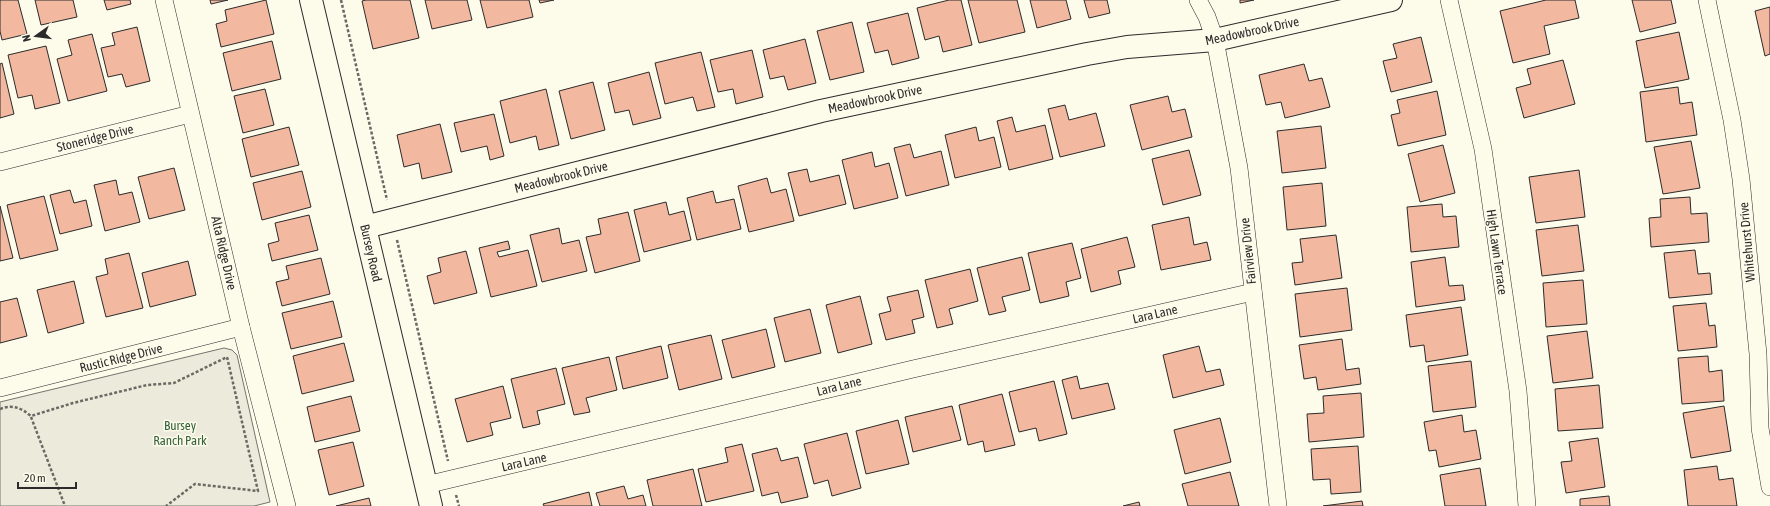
<svg xmlns="http://www.w3.org/2000/svg" width="1770" height="506" font-family="'Asap Condensed',sans-serif">
	<rect width="100%" height="100%" fill="#fdfbea"/>
	<polygon fill="#ecebdb" stroke="#74746e" points="224,348 232,350 237,355 270,502 254,506 0,506 0,402"/>
	<g fill="#f2b8a0" stroke="#2b2b2b">
		<polygon points="0,0 18,0 27,34 2,40 0,31"/>
		<polygon points="35,0 73,0 77,17 41,25"/>
		<polygon points="104,0 130,0 131,4 107,10"/>
		<polygon points="210,0 228,0 211,4"/>
		<polygon points="266,0 274,34 221,47 216,24 227,21 225,10"/>
		<polygon points="366,0 410,0 419,38 373,49 362,1"/>
		<polygon points="425,0 467,0 472,20 432,29"/>
		<polygon points="480,0 529,0 533,17 487,28"/>
		<polygon points="539,0 554,0 540,3"/>
		<polygon points="949,0 961,0 972,45 943,52 939,36 925,40 917,8"/>
		<polygon points="968,0 1017,0 1025,32 979,43"/>
		<polygon points="1030,0 1066,0 1071,19 1037,28"/>
		<polygon points="1084,0 1107,0 1110,13 1089,18"/>
		<polygon points="1240,0 1254,0 1240,3"/>
		<polygon points="1546,0 1575,0 1579,18 1544,26 1550,54 1513,63 1500,11"/>
		<polygon points="1632,0 1671,0 1676,23 1640,32"/>
		<polygon points="1770,7 1770,54 1765,56 1755,11"/>
		<polygon points="908,13 919,58 892,65 888,50 875,53 867,23"/>
		<polygon points="852,22 864,72 830,80 817,31"/>
		<polygon points="137,27 150,81 126,87 122,74 108,77 101,48 115,45 112,33"/>
		<polygon points="1679,32 1689,79 1645,88 1636,41"/>
		<polygon points="92,34 107,91 68,101 57,59 72,55 68,40"/>
		<polygon points="1421,37 1432,82 1391,92 1383,61 1397,58 1393,44"/>
		<polygon points="805,39 816,83 788,90 784,76 770,79 763,50"/>
		<polygon points="272,41 281,79 232,91 223,53"/>
		<polygon points="46,46 60,103 35,109 32,95 18,98 8,55"/>
		<polygon points="752,50 763,97 736,104 733,89 718,92 710,60"/>
		<polygon points="701,52 715,107 697,111 693,97 665,104 655,63"/>
		<polygon points="1563,60 1575,104 1524,118 1516,88 1531,84 1527,69"/>
		<polygon points="2,63 14,114 0,118 0,64"/>
		<polygon points="1304,64 1309,81 1322,78 1330,107 1285,118 1281,102 1266,105 1259,75"/>
		<polygon points="649,72 661,118 633,125 629,110 615,113 608,83"/>
		<polygon points="593,82 605,130 571,139 559,91"/>
		<polygon points="1678,87 1680,104 1692,102 1697,135 1646,142 1640,92"/>
		<polygon points="265,89 274,125 243,133 234,96"/>
		<polygon points="546,89 559,145 539,150 536,136 510,143 500,101"/>
		<polygon points="1437,91 1446,135 1398,146 1391,115 1400,113 1397,100"/>
		<polygon points="1168,96 1172,112 1185,109 1192,137 1142,150 1130,105"/>
		<polygon points="1065,105 1069,120 1096,113 1105,146 1060,157 1048,109"/>
		<polygon points="494,114 504,156 490,160 487,146 461,152 454,123"/>
		<polygon points="1012,117 1016,132 1045,125 1053,159 1009,170 997,121"/>
		<polygon points="440,124 452,172 422,179 419,163 404,167 397,135"/>
		<polygon points="1321,126 1326,168 1282,173 1277,131"/>
		<polygon points="289,127 299,165 251,177 242,139"/>
		<polygon points="976,127 979,141 994,137 1001,167 955,178 945,135"/>
		<polygon points="1691,141 1700,188 1663,194 1654,147"/>
		<polygon points="910,144 914,158 941,151 949,185 906,196 894,148"/>
		<polygon points="1443,145 1455,193 1420,202 1408,154"/>
		<polygon points="1189,150 1201,195 1163,205 1152,159"/>
		<polygon points="872,152 875,167 889,163 898,198 854,209 842,160"/>
		<polygon points="174,168 185,210 149,219 138,177"/>
		<polygon points="807,169 810,182 839,175 846,204 799,216 788,173"/>
		<polygon points="1579,170 1585,217 1536,223 1529,177"/>
		<polygon points="302,171 311,207 262,220 253,183"/>
		<polygon points="767,178 771,193 786,189 794,221 749,232 738,186"/>
		<polygon points="116,180 119,195 132,192 140,222 105,231 94,185"/>
		<polygon points="1322,183 1326,226 1287,230 1283,187"/>
		<polygon points="70,190 74,203 86,200 92,226 60,234 50,195"/>
		<polygon points="713,191 716,203 734,199 741,229 697,240 687,198"/>
		<polygon points="44,196 58,250 20,259 7,205"/>
		<polygon points="1690,197 1691,214 1707,213 1709,242 1651,247 1649,218 1661,217 1660,199"/>
		<polygon points="666,202 669,215 684,211 691,240 644,252 634,210"/>
		<polygon points="1442,204 1443,217 1456,216 1459,247 1411,252 1407,207"/>
		<polygon points="0,206 13,258 0,261"/>
		<polygon points="628,212 640,261 595,273 586,237 601,234 598,219"/>
		<polygon points="309,215 318,250 272,261 268,244 279,241 275,223"/>
		<polygon points="1189,217 1194,245 1207,242 1211,260 1161,270 1152,225"/>
		<polygon points="1578,225 1584,271 1542,276 1536,230"/>
		<polygon points="559,228 562,244 579,240 587,271 542,282 530,235"/>
		<polygon points="1336,235 1342,278 1295,285 1292,263 1303,262 1300,239"/>
		<polygon points="1127,237 1135,267 1118,271 1121,284 1091,292 1081,249"/>
		<polygon points="508,241 510,249 497,252 499,257 528,250 537,286 491,297 479,248"/>
		<polygon points="1072,243 1081,278 1066,282 1069,296 1040,303 1028,253"/>
		<polygon points="1695,250 1698,274 1710,273 1712,294 1669,298 1664,253"/>
		<polygon points="466,251 477,293 434,304 427,276 441,272 438,258"/>
		<polygon points="129,253 143,308 106,317 96,277 108,274 105,259"/>
		<polygon points="1022,257 1030,290 1002,297 1006,311 989,315 977,268"/>
		<polygon points="1445,257 1449,286 1463,285 1465,300 1416,307 1411,262"/>
		<polygon points="321,258 330,294 282,306 276,282 289,279 286,266"/>
		<polygon points="188,261 196,295 150,307 142,273"/>
		<polygon points="970,269 978,301 949,309 953,324 937,328 925,280"/>
		<polygon points="1583,280 1587,324 1546,327 1543,283"/>
		<polygon points="74,281 84,323 48,333 37,290"/>
		<polygon points="1347,288 1352,330 1300,337 1295,294"/>
		<polygon points="918,290 924,317 912,320 915,333 886,340 879,314 891,311 887,297"/>
		<polygon points="860,296 872,344 838,353 826,305"/>
		<polygon points="17,298 27,336 0,343 0,302"/>
		<polygon points="333,301 342,337 291,349 282,313"/>
		<polygon points="1706,303 1709,326 1715,325 1717,347 1678,351 1673,306"/>
		<polygon points="1461,307 1468,355 1426,362 1424,345 1410,347 1406,315"/>
		<polygon points="810,309 821,353 785,362 774,318"/>
		<polygon points="766,329 775,367 732,378 722,340"/>
		<polygon points="1587,331 1593,378 1553,383 1547,336"/>
		<polygon points="711,335 722,379 679,390 668,345"/>
		<polygon points="1342,339 1346,370 1359,368 1361,384 1318,390 1316,377 1304,379 1299,345"/>
		<polygon points="344,343 354,381 302,394 293,356"/>
		<polygon points="661,346 668,378 623,389 616,357"/>
		<polygon points="1199,346 1206,372 1220,369 1224,385 1173,398 1163,355"/>
		<polygon points="1708,356 1709,372 1722,370 1724,401 1682,404 1678,358"/>
		<polygon points="609,357 617,390 586,398 590,412 574,415 562,368"/>
		<polygon points="1471,361 1476,407 1433,412 1428,366"/>
		<polygon points="556,368 565,404 537,411 540,424 523,428 511,379"/>
		<polygon points="1077,376 1080,389 1108,383 1115,409 1072,419 1062,380"/>
		<polygon points="1054,381 1067,434 1039,441 1036,428 1019,432 1009,392"/>
		<polygon points="1599,385 1603,428 1558,431 1555,389"/>
		<polygon points="503,386 511,418 490,423 493,435 467,442 455,399"/>
		<polygon points="1361,393 1364,437 1309,442 1307,414 1324,413 1323,396"/>
		<polygon points="1002,394 1015,445 985,452 983,441 968,445 959,405"/>
		<polygon points="351,396 360,431 315,442 307,407"/>
		<polygon points="952,406 961,440 913,452 905,417"/>
		<polygon points="1724,406 1731,451 1691,458 1683,413"/>
		<polygon points="1462,415 1464,432 1476,430 1481,459 1439,467 1436,450 1429,451 1424,422"/>
		<polygon points="1220,418 1231,462 1185,474 1174,430"/>
		<polygon points="898,420 909,464 866,474 856,431"/>
		<polygon points="847,433 861,488 832,496 828,480 814,484 804,444"/>
		<polygon points="1598,438 1605,487 1566,493 1561,462 1572,461 1569,442"/>
		<polygon points="353,442 364,486 329,495 318,450"/>
		<polygon points="742,444 754,491 706,502 698,469 728,462 725,448"/>
		<polygon points="1358,446 1361,492 1331,494 1330,479 1313,480 1311,449"/>
		<polygon points="777,448 781,461 798,457 808,497 781,503 778,492 762,496 752,454"/>
		<polygon points="1717,466 1719,480 1733,478 1737,506 1688,506 1684,470"/>
		<polygon points="1480,468 1486,506 1445,506 1440,475"/>
		<polygon points="693,469 702,506 653,506 647,480"/>
		<polygon points="1230,472 1239,506 1188,506 1182,484"/>
		<polygon points="624,486 628,499 643,495 646,506 600,506 596,493"/>
		<polygon points="589,492 592,506 544,506 543,504"/>
		<polygon points="1609,496 1610,506 1580,506 1580,499"/>
		<polygon points="369,498 371,506 336,506"/>
		<polygon points="1362,501 1363,506 1323,506"/>
		<polygon points="1139,502 1140,506 1123,506"/>
	</g>
	<g fill="none" stroke-linecap="round" stroke-linejoin="round">
		<g stroke="#2b2b2b" stroke-width="18">
			<g id="minor">
				<polyline points="164,0 241,327 287,506"/>
				<polyline points="1198,0 1207,17 1215,40 1239,168 1278,506"/>
				<polyline points="1449,0 1483,149 1518,391 1527,506"/>
				<polyline points="1707,0 1732,120 1741,179 1758,354 1760,428 1770,487"/>
				<polyline points="0,162 190,114"/>
				<polyline points="0,388 241,327"/>
				<polyline points="426,485 913,369 1253,292"/>
			</g>
		</g>
		<g stroke="#2b2b2b" stroke-width="24">
			<g id="tertiary">
				<polyline points="311,0 431,506"/>
				<polyline points="365,227 821,111 1087,54 1127,47 1215,40 1391,0"/>
			</g>
		</g>
		<g stroke="#6a6964" stroke-width="2.5" stroke-dasharray="3 2" stroke-linecap="butt">
			<polyline points="341,0 387,200"/>
			<polyline points="397,240 448,461"/>
			<path d="M0,409C13,404 21,408 31,416L73,403L147,385L174,383L227,357L258,491L195,484L166,506"/>
			<polyline points="31,417 65,506"/>
			<polyline points="456,495 459,506"/>
		</g>
		<use href="#minor" stroke="#fdfbea" stroke-width="17"/>
		<use href="#tertiary" stroke="#fdfbea" stroke-width="22"/>
	</g>
	<g text-anchor="middle" dominant-baseline="central" stroke-width="3" stroke-linejoin="round" paint-order="stroke">
		<g font-size="13" fill="#2b2b2b" stroke="#fdfbea">
			<text transform="translate(1252 31) rotate(-12)">Meadowbrook Drive</text>
			<text transform="translate(875 99) rotate(-12)">Meadowbrook Drive</text>
			<text transform="translate(95 138) rotate(-14)">Stoneridge Drive</text>
			<text transform="translate(561 177) rotate(-14)">Meadowbrook Drive</text>
			<text transform="translate(1747 242) rotate(-95)">Whitehurst Drive</text>
			<text transform="translate(1248 251) rotate(-96)">Fairview Drive</text>
			<text transform="translate(1497 252) rotate(82)">High Lawn Terrace</text>
			<text transform="translate(224 253) rotate(77)">Alta Ridge Drive</text>
			<text transform="translate(371 253) rotate(77)">Bursey Road</text>
			<text transform="translate(1155 314) rotate(-13)">Lara Lane</text>
			<text transform="translate(121 358) rotate(-14)">Rustic Ridge Drive</text>
			<text transform="translate(839 386) rotate(-14)">Lara Lane</text>
			<text transform="translate(524 462) rotate(-13)">Lara Lane</text>
		</g>
		<g font-size="13" fill="#34623c" stroke="#fdfbea">
			<text x="180" y="425">Bursey<tspan x="180" dy="15">Ranch Park</tspan></text>
		</g>
	</g>
	<g transform="translate(36 36) rotate(256)" stroke="#fdfbea" stroke-width="3" paint-order="stroke">
	<path d="M0-3L7 15L0 10L-7 15Z" fill="#2b2b2b"/>
	<text y="-6" font-size="11" font-weight="bold" text-anchor="middle" fill="#2b2b2b">N</text>
	</g>
	<path d="M18 482v6h58v-6" fill="none" stroke="#2b2b2b" stroke-width="2"/>
	<text x="24" y="482" font-size="12" fill="#2b2b2b" stroke="#fdfbea" stroke-width="3" paint-order="stroke">20 m</text>
</svg>
